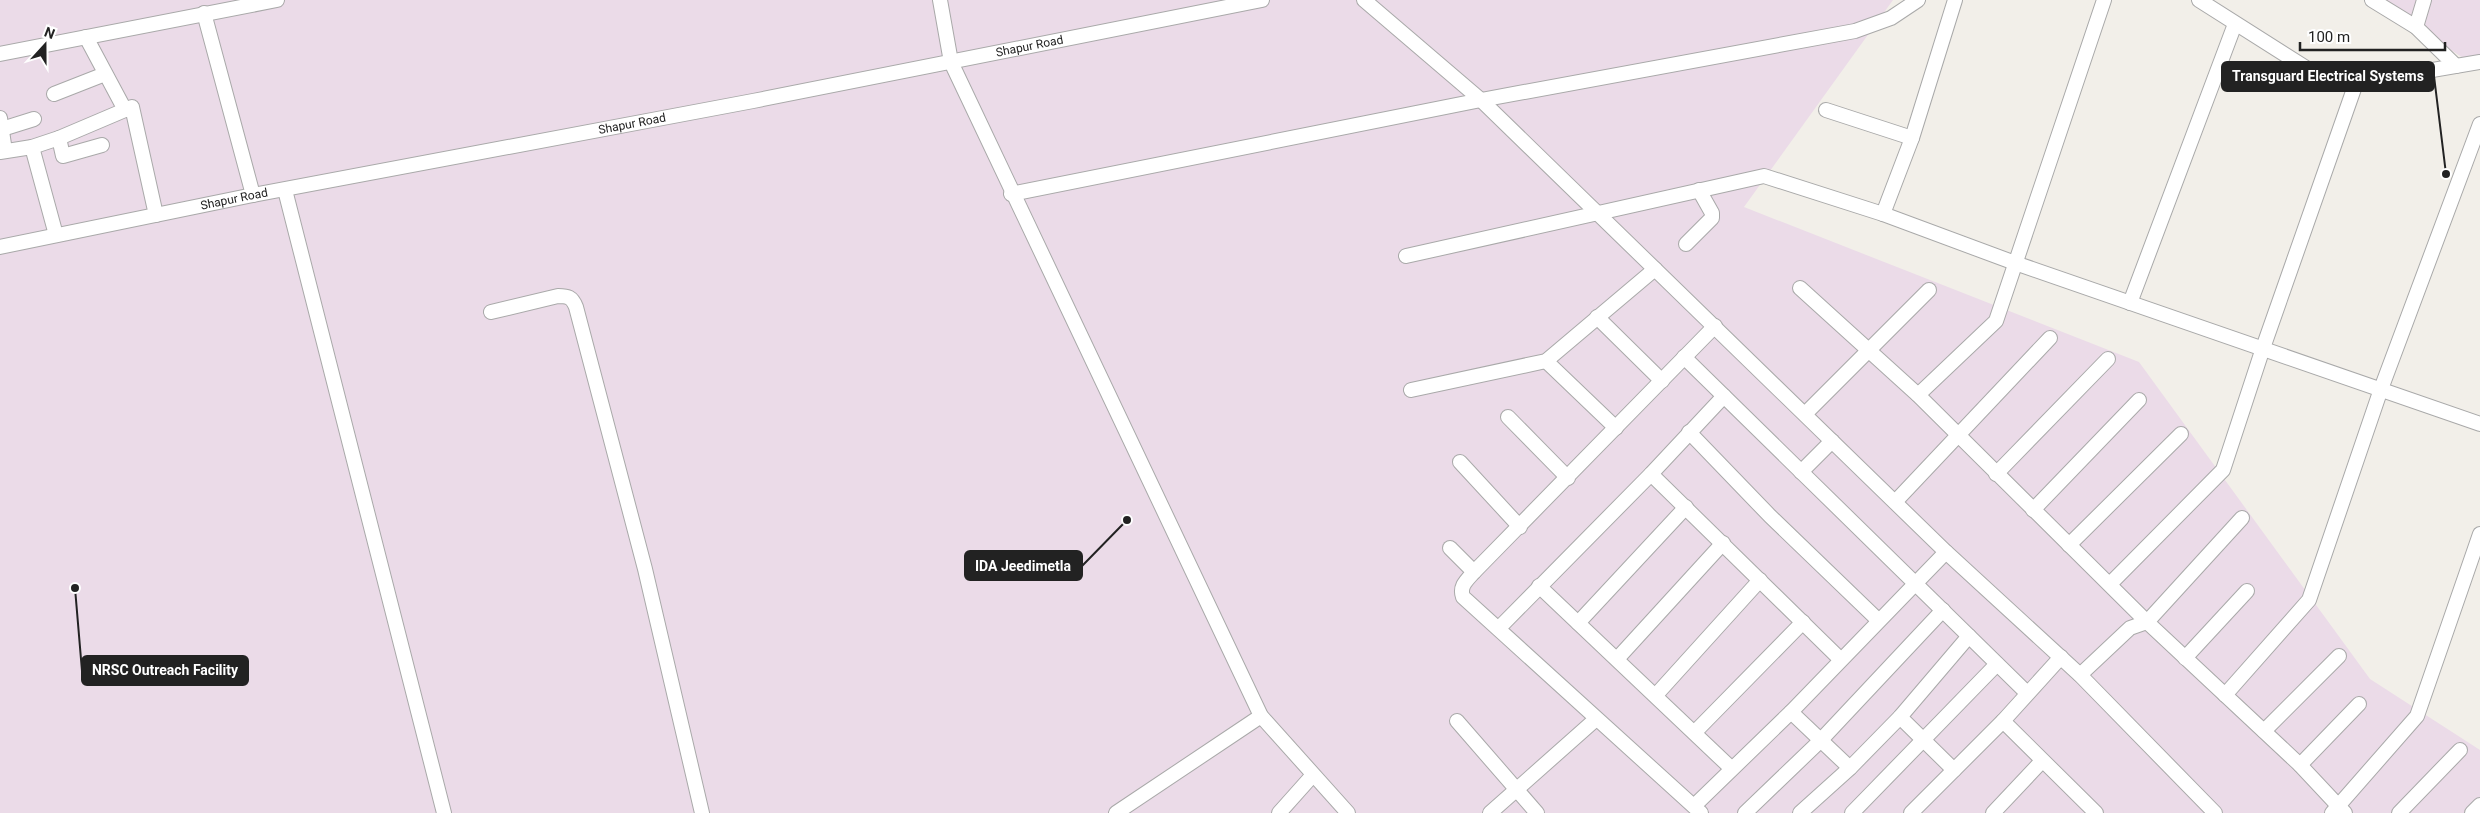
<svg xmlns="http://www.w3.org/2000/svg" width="2480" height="813" font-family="Roboto,sans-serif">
	<rect width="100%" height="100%" fill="#f2efe9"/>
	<g fill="#ebdbe8">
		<polygon points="0,0 1893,0 1744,207 2139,362 2370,679 2480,750 2480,813 0,813"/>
		<polygon points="2374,0 2480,0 2480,69 2416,27"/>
	</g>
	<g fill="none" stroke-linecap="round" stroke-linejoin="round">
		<g stroke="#a9a9a9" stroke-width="16">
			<g id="minor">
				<polyline points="940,0 951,62 1261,716 1348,813"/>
				<polyline points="1364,0 1481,100 1946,552 2080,675 2215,813"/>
				<polyline points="2199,0 2314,73 2356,83 2480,62"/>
				<polyline points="2372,0 2416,27 2456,66"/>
				<polyline points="204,13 253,195"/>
				<polyline points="2416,27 2424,0"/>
				<polyline points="86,37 125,110"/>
				<polyline points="0,54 277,0"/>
				<polyline points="54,94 105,74"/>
				<polyline points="1826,110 1912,138"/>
				<polyline points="0,118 5,151"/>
				<polyline points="2,129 34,119"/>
				<polyline points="59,138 63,156 102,145"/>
				<polyline points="32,147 56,235"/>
				<polyline points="0,152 32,147 59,138 132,107 156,215"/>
				<polyline points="285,190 444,813"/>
				<polyline points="1011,194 1481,100 1855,31 1891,18 1918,0"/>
				<polyline points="1883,214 1912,138 1955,0"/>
				<polyline points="1686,244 1712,218 1712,213 1699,190"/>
				<path id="s1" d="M0,247L253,195L753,101L1262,0"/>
				<polyline points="1406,256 1764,176 1883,214 2015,263 2480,424"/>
				<polyline points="1800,288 1918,395 2147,622 2300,765 2345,813"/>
				<polyline points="2130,303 2235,24"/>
				<path d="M491,312L558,296C568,296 572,297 576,307L645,569L702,813"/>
				<polyline points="1597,317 1662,381"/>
				<polyline points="1684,357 2027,693"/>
				<polyline points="1546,361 1616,428"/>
				<polyline points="1411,390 1546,361 1655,269"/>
				<polyline points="1918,395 1996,321 2104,0"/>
				<polyline points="1805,414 1929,290"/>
				<polyline points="1508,417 1568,478"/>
				<polyline points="1689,432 1770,516 1878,620"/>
				<polyline points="1460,462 1520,527"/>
				<polyline points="1801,472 1832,441"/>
				<polyline points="1651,474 1840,659"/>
				<polyline points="1996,474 2108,359"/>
				<polyline points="1895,502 2050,338"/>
				<polyline points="2033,510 2139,400"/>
				<polyline points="2069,545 2181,434"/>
				<polyline points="1450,548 1474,572"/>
				<polyline points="2110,584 2223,470 2263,348 2356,83"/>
				<polyline points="1539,586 1731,768"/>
				<polyline points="1578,623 1686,507"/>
				<polyline points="1499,628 1651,474 1724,396"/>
				<polyline points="2185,658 2247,591"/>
				<polyline points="1617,659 1723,543"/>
				<polyline points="2080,675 2130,628 2147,622 2242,518"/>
				<polyline points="1656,695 1760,580"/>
				<polyline points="2225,695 2309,600 2381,389 2480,124"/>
				<polyline points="1791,712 1850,768"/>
				<polyline points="1900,717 1954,770"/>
				<polyline points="1457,721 1537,813"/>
				<polyline points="2003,721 2096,813"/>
				<polyline points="2264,731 2339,656"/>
				<polyline points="1695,732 1803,622"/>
				<polyline points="2300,765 2359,704"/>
				<polyline points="1694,806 1791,712 1946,552"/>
				<polyline points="1116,813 1261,716"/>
				<polyline points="1279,813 1312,776"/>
				<polyline points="1490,813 1596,719"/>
				<path d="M1701,813L1463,597C1459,586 1467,580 1474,572L1715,326"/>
				<polyline points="1745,813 1820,741 1943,610"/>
				<polyline points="1800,813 1850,768 1900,717 1969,636"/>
				<polyline points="1852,813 1997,664"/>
				<polyline points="1911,813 2003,721 2061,657"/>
				<polyline points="1993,813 2042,761"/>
				<polyline points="2332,813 2417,716 2480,534"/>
				<polyline points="2399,813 2460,750"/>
				<polyline points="2472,813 2480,805"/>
			</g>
		</g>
		<use href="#minor" stroke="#fff" stroke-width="14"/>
	</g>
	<g text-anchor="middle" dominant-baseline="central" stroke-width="4" stroke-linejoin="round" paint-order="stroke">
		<g font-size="12" fill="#222" stroke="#fff">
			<text stroke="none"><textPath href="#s1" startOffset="1049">Shapur Road</textPath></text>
			<text stroke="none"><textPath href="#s1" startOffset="644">Shapur Road</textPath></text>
			<text stroke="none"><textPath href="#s1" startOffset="239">Shapur Road</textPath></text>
		</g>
	</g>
	<path fill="none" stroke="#222" stroke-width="2" d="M2446 174L2434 76M1127 520L1082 566M75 588L82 671"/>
	<g fill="#222" stroke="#fff" stroke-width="2">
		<circle cx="2446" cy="174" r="5"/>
		<circle cx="1127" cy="520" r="5"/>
		<circle cx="75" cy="588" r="5"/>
	</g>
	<g fill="#222" stroke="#222" stroke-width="2">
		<rect x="2222" y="62" width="212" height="29" rx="5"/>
		<rect x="965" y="551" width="117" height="29" rx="5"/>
		<rect x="82" y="656" width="166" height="29" rx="5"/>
	</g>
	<g font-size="14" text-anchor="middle" font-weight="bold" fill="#fff">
		<text x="2328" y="81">Transguard Electrical Systems</text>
		<text x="1023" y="571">IDA Jeedimetla</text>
		<text x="165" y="675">NRSC Outreach Facility</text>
	</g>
	<g transform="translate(45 45) rotate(21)" stroke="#ffffff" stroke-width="4" paint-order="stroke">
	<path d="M0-4L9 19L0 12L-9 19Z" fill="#222222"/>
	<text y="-8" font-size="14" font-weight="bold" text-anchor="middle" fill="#222222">N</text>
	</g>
	<path d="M2300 42v8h145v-8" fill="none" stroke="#222222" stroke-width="2.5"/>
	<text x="2308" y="42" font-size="15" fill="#222222" stroke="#ffffff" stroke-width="4" paint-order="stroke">100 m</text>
</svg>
